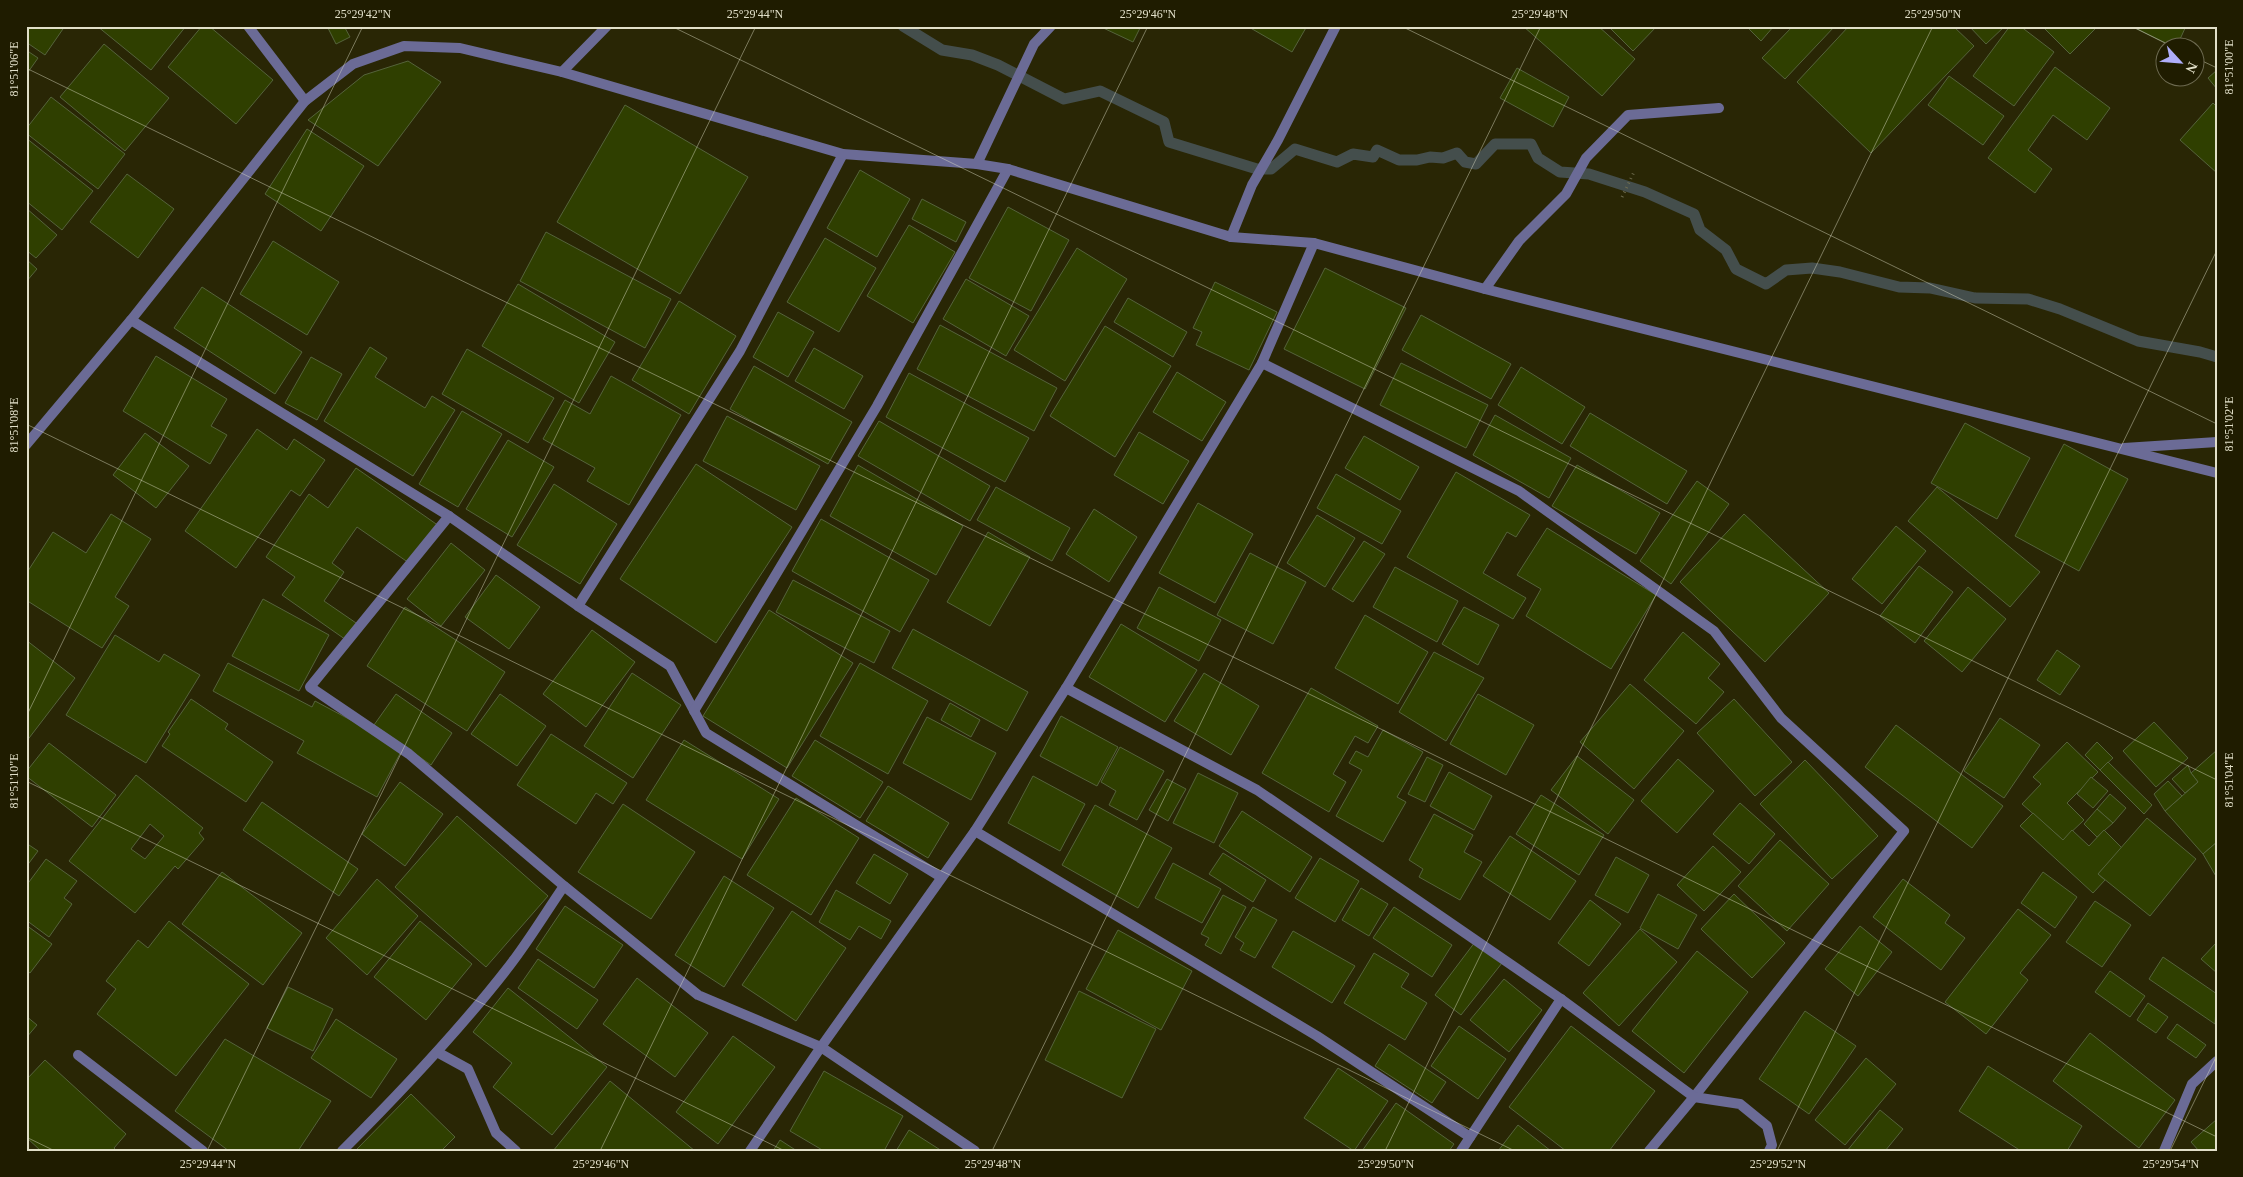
<svg xmlns="http://www.w3.org/2000/svg" width="2243" height="1177" font-family="'Times New Roman',serif">
	<rect width="100%" height="100%" fill="#292605"/>
	<g fill="none" stroke-linecap="round" stroke-linejoin="round">
		<polyline stroke="#444e4c" stroke-width="11" points="903,26 942,50 972,55 998,65 1064,99 1100,91 1164,122 1169,142 1257,169 1271,169 1295,149 1337,162 1353,154 1373,157 1377,150 1399,160 1417,160 1430,157 1443,158 1457,153 1465,162 1476,164 1495,144 1531,144 1538,158 1560,172 1589,174 1645,192 1694,214 1700,230 1726,250 1736,269 1766,284 1786,270 1812,268 1840,272 1899,287 1930,288 1975,298 2028,299 2060,309 2138,341 2200,352 2217,357"/>
	</g>
	<g fill="#2f3f00" stroke="#55633b" fill-rule="evenodd">
		<polygon points="26,26 65,26 45,55 26,42"/>
		<polygon points="97,26 186,26 151,70"/>
		<polygon points="202,26 209,26 273,80 236,124 168,67"/>
		<polygon points="327,26 344,26 350,37 336,44"/>
		<polygon points="1099,26 1141,26 1133,42"/>
		<polygon points="1247,26 1307,26 1292,52"/>
		<polygon points="1523,26 1598,26 1635,59 1602,96"/>
		<polygon points="1608,26 1657,26 1633,51"/>
		<polygon points="1746,26 1774,26 1761,41"/>
		<polygon points="1793,26 1835,26 1785,79 1762,58"/>
		<polygon points="1849,26 1953,26 1974,46 1871,153 1797,82"/>
		<polygon points="1969,26 2005,26 1986,44"/>
		<polygon points="2010,26 2020,26 2054,52 2014,106 1973,76"/>
		<polygon points="2042,26 2098,26 2070,54"/>
		<polygon points="2131,26 2186,26 2176,48"/>
		<polygon points="104,44 169,98 125,151 60,97"/>
		<polygon points="26,50 38,58 26,75"/>
		<polygon points="408,61 441,82 378,166 308,120 364,75"/>
		<polygon points="2055,67 2110,108 2087,140 2053,115 2028,150 2052,169 2035,193 1988,158"/>
		<polygon points="1517,68 1569,97 1553,127 1500,98"/>
		<polygon points="2217,70 2217,89 2208,78"/>
		<polygon points="1949,76 2004,116 1983,145 1928,105"/>
		<polygon points="51,97 125,154 98,189 26,133 26,129"/>
		<polygon points="2213,103 2217,107 2217,173 2180,140"/>
		<polygon points="625,105 748,177 680,294 557,222"/>
		<polygon points="307,129 364,166 321,231 265,194"/>
		<polygon points="26,138 93,191 62,230 26,201"/>
		<polygon points="860,170 910,199 877,257 827,228"/>
		<polygon points="127,174 174,209 138,258 90,222"/>
		<polygon points="922,199 966,222 956,242 912,219"/>
		<polygon points="1008,207 1069,240 1031,311 969,278"/>
		<polygon points="26,208 57,235 36,258 26,250"/>
		<polygon points="909,225 955,252 913,323 867,296"/>
		<polygon points="546,232 671,299 645,348 520,281"/>
		<polygon points="825,238 876,268 839,332 787,302"/>
		<polygon points="273,241 339,282 307,335 240,294"/>
		<polygon points="1077,248 1127,279 1065,381 1014,350"/>
		<polygon points="26,259 37,269 26,282"/>
		<polygon points="1325,268 1406,308 1365,389 1284,349"/>
		<polygon points="966,279 1029,316 1006,356 943,319"/>
		<polygon points="1215,282 1277,312 1249,370 1196,345 1202,332 1193,328"/>
		<polygon points="518,284 615,342 579,403 482,346"/>
		<polygon points="202,287 302,352 275,394 174,328"/>
		<polygon points="1128,298 1187,332 1173,357 1114,322"/>
		<polygon points="679,301 736,336 689,414 632,380"/>
		<polygon points="778,312 814,332 788,377 753,357"/>
		<polygon points="1421,315 1511,364 1491,399 1402,350"/>
		<polygon points="940,325 1057,388 1034,431 917,369"/>
		<polygon points="1105,326 1171,366 1115,457 1050,416"/>
		<polygon points="370,347 387,358 375,377 425,408 432,396 455,410 413,476 324,421"/>
		<polygon points="814,348 863,376 844,409 795,381"/>
		<polygon points="467,349 554,398 528,443 442,394"/>
		<polygon points="156,356 227,399 211,426 227,435 210,464 123,411"/>
		<polygon points="311,357 342,374 317,420 285,403"/>
		<polygon points="1401,363 1488,405 1466,448 1380,405"/>
		<polygon points="754,366 852,422 828,464 730,409"/>
		<polygon points="1521,367 1585,407 1562,444 1498,405"/>
		<polygon points="1177,372 1226,402 1202,441 1153,412"/>
		<polygon points="909,373 1029,438 1005,482 886,417"/>
		<polygon points="611,376 681,415 629,505 587,481 595,468 543,439 565,400 590,414"/>
		<polygon points="462,411 502,434 458,507 419,484"/>
		<polygon points="1590,413 1687,471 1667,504 1570,446"/>
		<polygon points="1495,415 1571,458 1549,498 1473,455"/>
		<polygon points="727,416 820,466 796,510 703,461"/>
		<polygon points="879,421 990,486 970,521 858,456"/>
		<polygon points="1965,423 2030,458 1997,519 1931,483"/>
		<polygon points="257,429 287,450 294,439 325,460 300,496 291,490 236,568 185,531"/>
		<polygon points="1139,432 1189,461 1163,504 1114,475"/>
		<polygon points="145,433 189,466 156,508 113,475"/>
		<polygon points="1364,436 1419,467 1400,500 1345,468"/>
		<polygon points="508,440 554,467 512,537 466,509"/>
		<polygon points="2064,444 2128,479 2079,571 2015,536"/>
		<polygon points="696,464 792,527 716,643 620,579"/>
		<polygon points="858,465 963,526 936,575 830,516"/>
		<polygon points="1577,465 1660,513 1636,554 1552,506"/>
		<polygon points="356,468 439,526 412,565 357,527 332,563 344,572 324,601 359,625 349,642 282,595 295,577 266,557 309,494 328,508"/>
		<polygon points="1456,472 1530,515 1516,537 1507,532 1483,573 1526,598 1513,619 1407,557"/>
		<polygon points="1336,474 1401,511 1382,544 1317,508"/>
		<polygon points="1697,481 1729,504 1671,584 1640,561"/>
		<polygon points="554,484 617,524 580,584 517,545"/>
		<polygon points="996,487 1070,528 1052,561 977,520"/>
		<polygon points="1937,487 2040,572 2010,607 1908,521"/>
		<polygon points="1198,503 1253,534 1215,603 1159,573"/>
		<polygon points="1094,509 1137,537 1109,582 1066,554"/>
		<polygon points="111,514 151,539 115,597 129,606 102,648 26,600 26,574 53,532 86,553"/>
		<polygon points="1744,514 1829,593 1765,662 1680,582"/>
		<polygon points="1317,515 1355,538 1325,587 1287,563"/>
		<polygon points="821,519 929,580 900,632 792,571"/>
		<polygon points="1896,526 1926,551 1882,604 1852,579"/>
		<polygon points="1547,528 1656,595 1611,669 1526,616 1541,589 1517,575"/>
		<polygon points="988,532 1030,557 990,626 947,602"/>
		<polygon points="1364,541 1385,554 1353,602 1332,589"/>
		<polygon points="451,543 485,570 441,626 407,599"/>
		<polygon points="1250,553 1306,582 1273,644 1217,615"/>
		<polygon points="1919,566 1953,592 1915,643 1880,616"/>
		<polygon points="1395,567 1458,601 1437,642 1373,607"/>
		<polygon points="496,575 540,607 509,649 465,617"/>
		<polygon points="793,580 890,631 874,663 776,612"/>
		<polygon points="1159,587 1221,620 1199,661 1137,628"/>
		<polygon points="1968,587 2006,619 1962,672 1924,641"/>
		<polygon points="263,599 329,635 299,691 232,656"/>
		<polygon points="405,607 505,672 467,731 367,666"/>
		<polygon points="1464,607 1499,625 1478,665 1442,644"/>
		<polygon points="769,610 853,663 787,768 703,716"/>
		<polygon points="1365,615 1428,652 1398,704 1335,668"/>
		<polygon points="1121,624 1197,670 1165,722 1089,677"/>
		<polygon points="913,629 1028,692 1007,731 892,668"/>
		<polygon points="592,630 635,662 586,727 543,694"/>
		<polygon points="1683,632 1720,664 1708,678 1724,692 1696,724 1644,680"/>
		<polygon points="115,635 159,662 164,654 200,675 146,763 66,715"/>
		<polygon points="26,640 75,678 26,742"/>
		<polygon points="2057,650 2080,666 2060,695 2037,680"/>
		<polygon points="1434,652 1484,678 1446,741 1399,712"/>
		<polygon points="228,663 312,707 315,701 403,748 377,797 297,753 304,741 213,691"/>
		<polygon points="860,663 928,701 888,774 820,736"/>
		<polygon points="632,673 681,705 633,778 584,746"/>
		<polygon points="1204,673 1259,706 1231,755 1174,721"/>
		<polygon points="1630,684 1684,731 1634,789 1580,742"/>
		<polygon points="1311,688 1378,726 1368,743 1355,736 1333,774 1346,782 1329,812 1262,773"/>
		<polygon points="396,694 452,733 431,765 374,725"/>
		<polygon points="500,694 546,726 517,766 471,734"/>
		<polygon points="1478,694 1534,725 1506,775 1450,744"/>
		<polygon points="191,699 228,724 225,729 273,762 246,802 162,746 170,734 168,732"/>
		<polygon points="1734,699 1792,762 1755,796 1697,733"/>
		<polygon points="950,703 980,720 971,737 941,720"/>
		<polygon points="1061,716 1118,747 1097,786 1040,756"/>
		<polygon points="927,717 996,753 971,800 903,763"/>
		<polygon points="2000,718 2040,745 2004,798 1964,771"/>
		<polygon points="2154,722 2188,758 2156,787 2123,751"/>
		<polygon points="1896,725 2003,806 1972,848 1865,767"/>
		<polygon points="1383,730 1423,752 1397,797 1406,802 1383,842 1336,816 1362,770 1349,763 1356,751 1368,757"/>
		<polygon points="551,734 627,783 613,804 596,793 576,824 517,785"/>
		<polygon points="684,740 779,799 742,859 646,800"/>
		<polygon points="815,740 883,782 860,818 792,776"/>
		<polygon points="2067,742 2098,772 2067,803 2084,820 2063,840 2022,804 2041,784 2033,777"/>
		<polygon points="2097,742 2113,758 2100,770 2085,755"/>
		<polygon points="49,743 116,795 92,827 26,776 26,772"/>
		<polygon points="1120,747 1164,771 1137,820 1109,805 1116,791 1101,782"/>
		<polygon points="2217,750 2217,842 2203,854 2165,811 2198,782 2191,773"/>
		<polygon points="1577,756 1634,800 1608,834 1551,790"/>
		<polygon points="1427,757 1443,765 1425,802 1408,794"/>
		<polygon points="1678,759 1714,791 1677,833 1641,801"/>
		<polygon points="1805,760 1878,836 1832,879 1760,804"/>
		<polygon points="2108,762 2152,805 2144,814 2100,770"/>
		<polygon points="2188,765 2191,773 2198,782 2185,793 2172,779"/>
		<polygon points="1449,772 1492,796 1474,830 1430,806"/>
		<polygon points="1198,773 1238,793 1214,843 1173,823"/>
		<path d="M136,775L203,828L199,833L204,839L178,869L175,866L135,913L69,861ZM150,824L164,836L145,859L131,849Z"/>
		<polygon points="1033,776 1085,804 1060,851 1008,823"/>
		<polygon points="2091,777 2108,791 2093,808 2077,794"/>
		<polygon points="1167,779 1186,789 1168,821 1149,810"/>
		<polygon points="2168,781 2182,796 2165,811 2154,794"/>
		<polygon points="400,782 443,814 405,866 362,834"/>
		<polygon points="888,786 949,823 928,858 866,821"/>
		<polygon points="2110,794 2126,808 2113,823 2097,809"/>
		<polygon points="1541,795 1604,835 1579,875 1516,834"/>
		<polygon points="796,798 859,838 811,915 747,875"/>
		<polygon points="262,802 358,869 339,896 243,830"/>
		<polygon points="1740,803 1775,834 1749,864 1713,834"/>
		<polygon points="623,804 695,852 651,919 578,872"/>
		<polygon points="1095,805 1172,848 1138,908 1062,865"/>
		<polygon points="2097,809 2113,823 2097,837 2084,824"/>
		<polygon points="1242,811 1312,857 1290,892 1219,846"/>
		<polygon points="2033,813 2063,840 2072,830 2089,846 2104,830 2122,848 2098,874 2105,880 2093,893 2020,826"/>
		<polygon points="1434,814 1473,835 1464,852 1482,862 1460,900 1419,877 1423,869 1409,860"/>
		<polygon points="457,816 548,896 486,967 395,887"/>
		<polygon points="2147,818 2196,859 2150,916 2098,874"/>
		<polygon points="1510,836 1576,881 1550,920 1483,876"/>
		<polygon points="1780,840 1829,884 1787,931 1738,886"/>
		<polygon points="2217,842 2217,878 2203,854"/>
		<polygon points="26,843 38,851 26,867"/>
		<polygon points="1713,846 1741,872 1704,911 1677,885"/>
		<polygon points="1223,853 1266,880 1253,902 1209,874"/>
		<polygon points="874,854 908,874 890,904 856,883"/>
		<polygon points="1616,857 1649,875 1628,913 1595,895"/>
		<polygon points="1320,858 1359,881 1335,922 1295,898"/>
		<polygon points="46,859 77,881 64,898 72,904 49,937 26,920 26,886"/>
		<polygon points="1173,863 1221,889 1202,923 1155,898"/>
		<polygon points="222,872 302,933 263,985 182,924"/>
		<polygon points="2043,872 2077,897 2055,928 2021,903"/>
		<polygon points="724,876 774,908 724,987 675,955"/>
		<polygon points="377,879 418,916 367,975 326,938"/>
		<polygon points="1903,879 1950,915 1945,923 1965,938 1941,970 1873,917"/>
		<polygon points="1361,888 1388,904 1369,936 1342,920"/>
		<polygon points="836,890 891,921 881,939 859,926 850,940 819,922"/>
		<polygon points="1658,894 1697,915 1678,949 1640,928"/>
		<polygon points="1734,894 1785,943 1752,978 1701,929"/>
		<polygon points="1223,895 1246,907 1221,954 1205,945 1209,938 1201,934"/>
		<polygon points="1590,900 1621,924 1589,966 1558,943"/>
		<polygon points="2095,901 2131,925 2102,967 2066,942"/>
		<polygon points="565,906 623,945 594,988 536,949"/>
		<polygon points="1253,907 1277,920 1255,958 1240,950 1244,943 1235,937"/>
		<polygon points="1394,907 1452,945 1432,977 1373,938"/>
		<polygon points="2018,909 2051,935 2020,973 2028,980 1986,1034 1945,1002"/>
		<polygon points="792,911 846,948 796,1021 742,985"/>
		<polygon points="169,921 249,984 176,1076 97,1014 116,989 106,981 138,940 148,948"/>
		<polygon points="420,921 472,964 426,1020 374,977"/>
		<polygon points="26,925 52,944 30,973 26,970"/>
		<polygon points="1860,926 1892,952 1858,996 1825,969"/>
		<polygon points="1640,929 1677,962 1619,1026 1583,993"/>
		<polygon points="1118,930 1192,971 1161,1030 1086,989"/>
		<polygon points="1293,931 1355,966 1332,1003 1272,967"/>
		<polygon points="1475,942 1502,963 1461,1015 1435,995"/>
		<polygon points="2217,942 2217,973 2201,959"/>
		<polygon points="1697,951 1748,992 1684,1073 1632,1031"/>
		<polygon points="1374,953 1409,974 1401,987 1427,1003 1405,1040 1344,1003"/>
		<polygon points="2163,957 2217,994 2215,1024 2149,979"/>
		<polygon points="538,959 598,1000 577,1029 518,988"/>
		<polygon points="2110,971 2145,996 2130,1017 2095,992"/>
		<polygon points="637,978 708,1033 675,1077 603,1024"/>
		<polygon points="1504,979 1542,1010 1509,1052 1470,1020"/>
		<polygon points="288,987 333,1009 313,1051 267,1028"/>
		<polygon points="508,988 607,1067 552,1135 493,1087 512,1063 473,1032"/>
		<polygon points="1079,991 1156,1029 1122,1098 1045,1060"/>
		<polygon points="2148,1003 2168,1017 2156,1033 2137,1020"/>
		<polygon points="1805,1011 1856,1046 1809,1114 1759,1079"/>
		<polygon points="26,1016 37,1025 26,1038"/>
		<polygon points="336,1019 397,1059 371,1098 311,1058"/>
		<polygon points="2177,1024 2206,1045 2196,1058 2167,1038"/>
		<polygon points="1459,1026 1506,1059 1478,1099 1431,1066"/>
		<polygon points="1571,1026 1655,1091 1609,1151 1566,1151 1509,1107"/>
		<polygon points="2090,1033 2175,1100 2139,1148 2053,1081"/>
		<polygon points="733,1036 775,1067 718,1144 676,1112"/>
		<polygon points="225,1039 331,1101 298,1151 229,1151 175,1111"/>
		<polygon points="1389,1044 1446,1082 1432,1103 1375,1066"/>
		<polygon points="1866,1058 1896,1084 1845,1145 1815,1120"/>
		<polygon points="45,1060 126,1134 114,1148 117,1151 41,1151 26,1137 26,1080"/>
		<polygon points="1988,1066 2082,1126 2067,1151 2021,1151 1959,1111"/>
		<polygon points="1338,1068 1388,1101 1354,1151 1304,1118"/>
		<polygon points="824,1071 903,1116 884,1151 824,1151 790,1131"/>
		<polygon points="610,1081 695,1151 553,1151"/>
		<polygon points="411,1094 455,1137 441,1151 359,1151 357,1149"/>
		<polygon points="1396,1103 1454,1144 1449,1151 1362,1151"/>
		<polygon points="1880,1110 1903,1129 1885,1151 1847,1151"/>
		<polygon points="2217,1119 2217,1151 2199,1151 2191,1142"/>
		<polygon points="1518,1125 1551,1151 1498,1151"/>
		<polygon points="909,1130 942,1151 896,1151"/>
		<polygon points="780,1140 797,1151 773,1151"/>
	</g>
	<g fill="none" stroke-linecap="round" stroke-linejoin="round">
		<polyline stroke="#706d50" stroke-width="3" stroke-dasharray="1 4" stroke-linecap="butt" points="1622,197 1634,172"/>
		<g stroke="#6b6b96" stroke-width="10">
			<polyline points="248,26 305,101"/>
			<polyline points="562,72 607,26"/>
			<polyline points="977,164 1034,44 1051,26"/>
			<polyline points="1231,237 1252,185 1278,140 1336,26"/>
			<polyline points="1485,289 1519,241 1566,194 1586,158 1628,115 1719,108"/>
			<polyline points="131,320 449,516 578,606 670,666 706,733 941,877"/>
			<polyline points="1262,363 1519,491 1714,631 1781,718 1904,831 1694,1097 1649,1151"/>
			<polyline points="2124,448 2217,442"/>
			<polyline points="449,516 310,687 409,754 564,886 698,995 821,1047 975,1151"/>
			<polyline points="578,606 740,351 843,154"/>
			<polyline points="1066,688 1257,790 1561,999 1694,1097 1740,1104 1767,1126 1772,1145 1769,1151"/>
			<polyline points="694,711 877,406 1008,169"/>
			<polyline points="975,831 1317,1036 1470,1137"/>
			<polyline points="437,1052 468,1069 496,1133 516,1151"/>
			<polyline points="78,1055 203,1151"/>
			<path d="M342,1151C401,1092 459,1031 510,965C530,939 546,912 564,886"/>
			<polyline points="750,1151 821,1047 975,831 1066,688 1262,363 1314,243"/>
			<polyline points="1461,1151 1561,999"/>
		</g>
		<g stroke="#6b6b96" stroke-width="10">
			<polyline points="26,445 131,320 305,101 353,64 404,46 460,48 562,72 843,154 977,164 1008,169 1231,237 1314,243 1485,289 2217,473"/>
			<polyline points="2164,1151 2192,1084 2217,1061"/>
		</g>
	</g>
	<path fill="none" stroke="#e1dfc8" stroke-width="1" stroke-opacity="0.45" d="M671,26L2217,780M1401,26L2217,424M2131,26L2175,48M2196,58L2217,68M26,68L2217,1137M26,424L1515,1151M26,717L363,26M26,781L785,1151M26,1137L55,1151M207,1151L756,26M600,1151L1148,26M992,1151L1541,26M1385,1151L1933,26M1777,1151L2217,250M2170,1151L2217,1055"/>
	<rect width="2243" height="1177" fill="none" stroke="#1f1c00" stroke-width="55"/>
	<g transform="translate(2180 62) rotate(116)"><circle r="24" fill="#1f1c00" stroke="#6d6a50"/>
	<path d="M0-4L9 19L0 12L-9 19Z" fill="#afaefa"/>
	<text y="-8" font-size="14" font-weight="bold" text-anchor="middle" fill="#e1dfc8">N</text>
	</g>
	<rect x="28" y="28" width="2188" height="1122" fill="none" stroke="#e1dfc8" stroke-width="2"/>
	<g font-size="12" text-anchor="middle" fill="#e1dfc8">
		<text x="363" y="18">25°29'42"N</text>
		<text x="755" y="18">25°29'44"N</text>
		<text x="1148" y="18">25°29'46"N</text>
		<text x="1540" y="18">25°29'48"N</text>
		<text x="1933" y="18">25°29'50"N</text>
		<text transform="translate(2229 67) rotate(-90)" y="4">81°51'00"E</text>
		<text transform="translate(14 69) rotate(-90)" y="4">81°51'06"E</text>
		<text transform="translate(2229 424) rotate(-90)" y="4">81°51'02"E</text>
		<text transform="translate(14 425) rotate(-90)" y="4">81°51'08"E</text>
		<text transform="translate(2229 780) rotate(-90)" y="4">81°51'04"E</text>
		<text transform="translate(14 781) rotate(-90)" y="4">81°51'10"E</text>
		<text x="208" y="1168">25°29'44"N</text>
		<text x="601" y="1168">25°29'46"N</text>
		<text x="993" y="1168">25°29'48"N</text>
		<text x="1386" y="1168">25°29'50"N</text>
		<text x="1778" y="1168">25°29'52"N</text>
		<text x="2171" y="1168">25°29'54"N</text>
	</g>
</svg>
